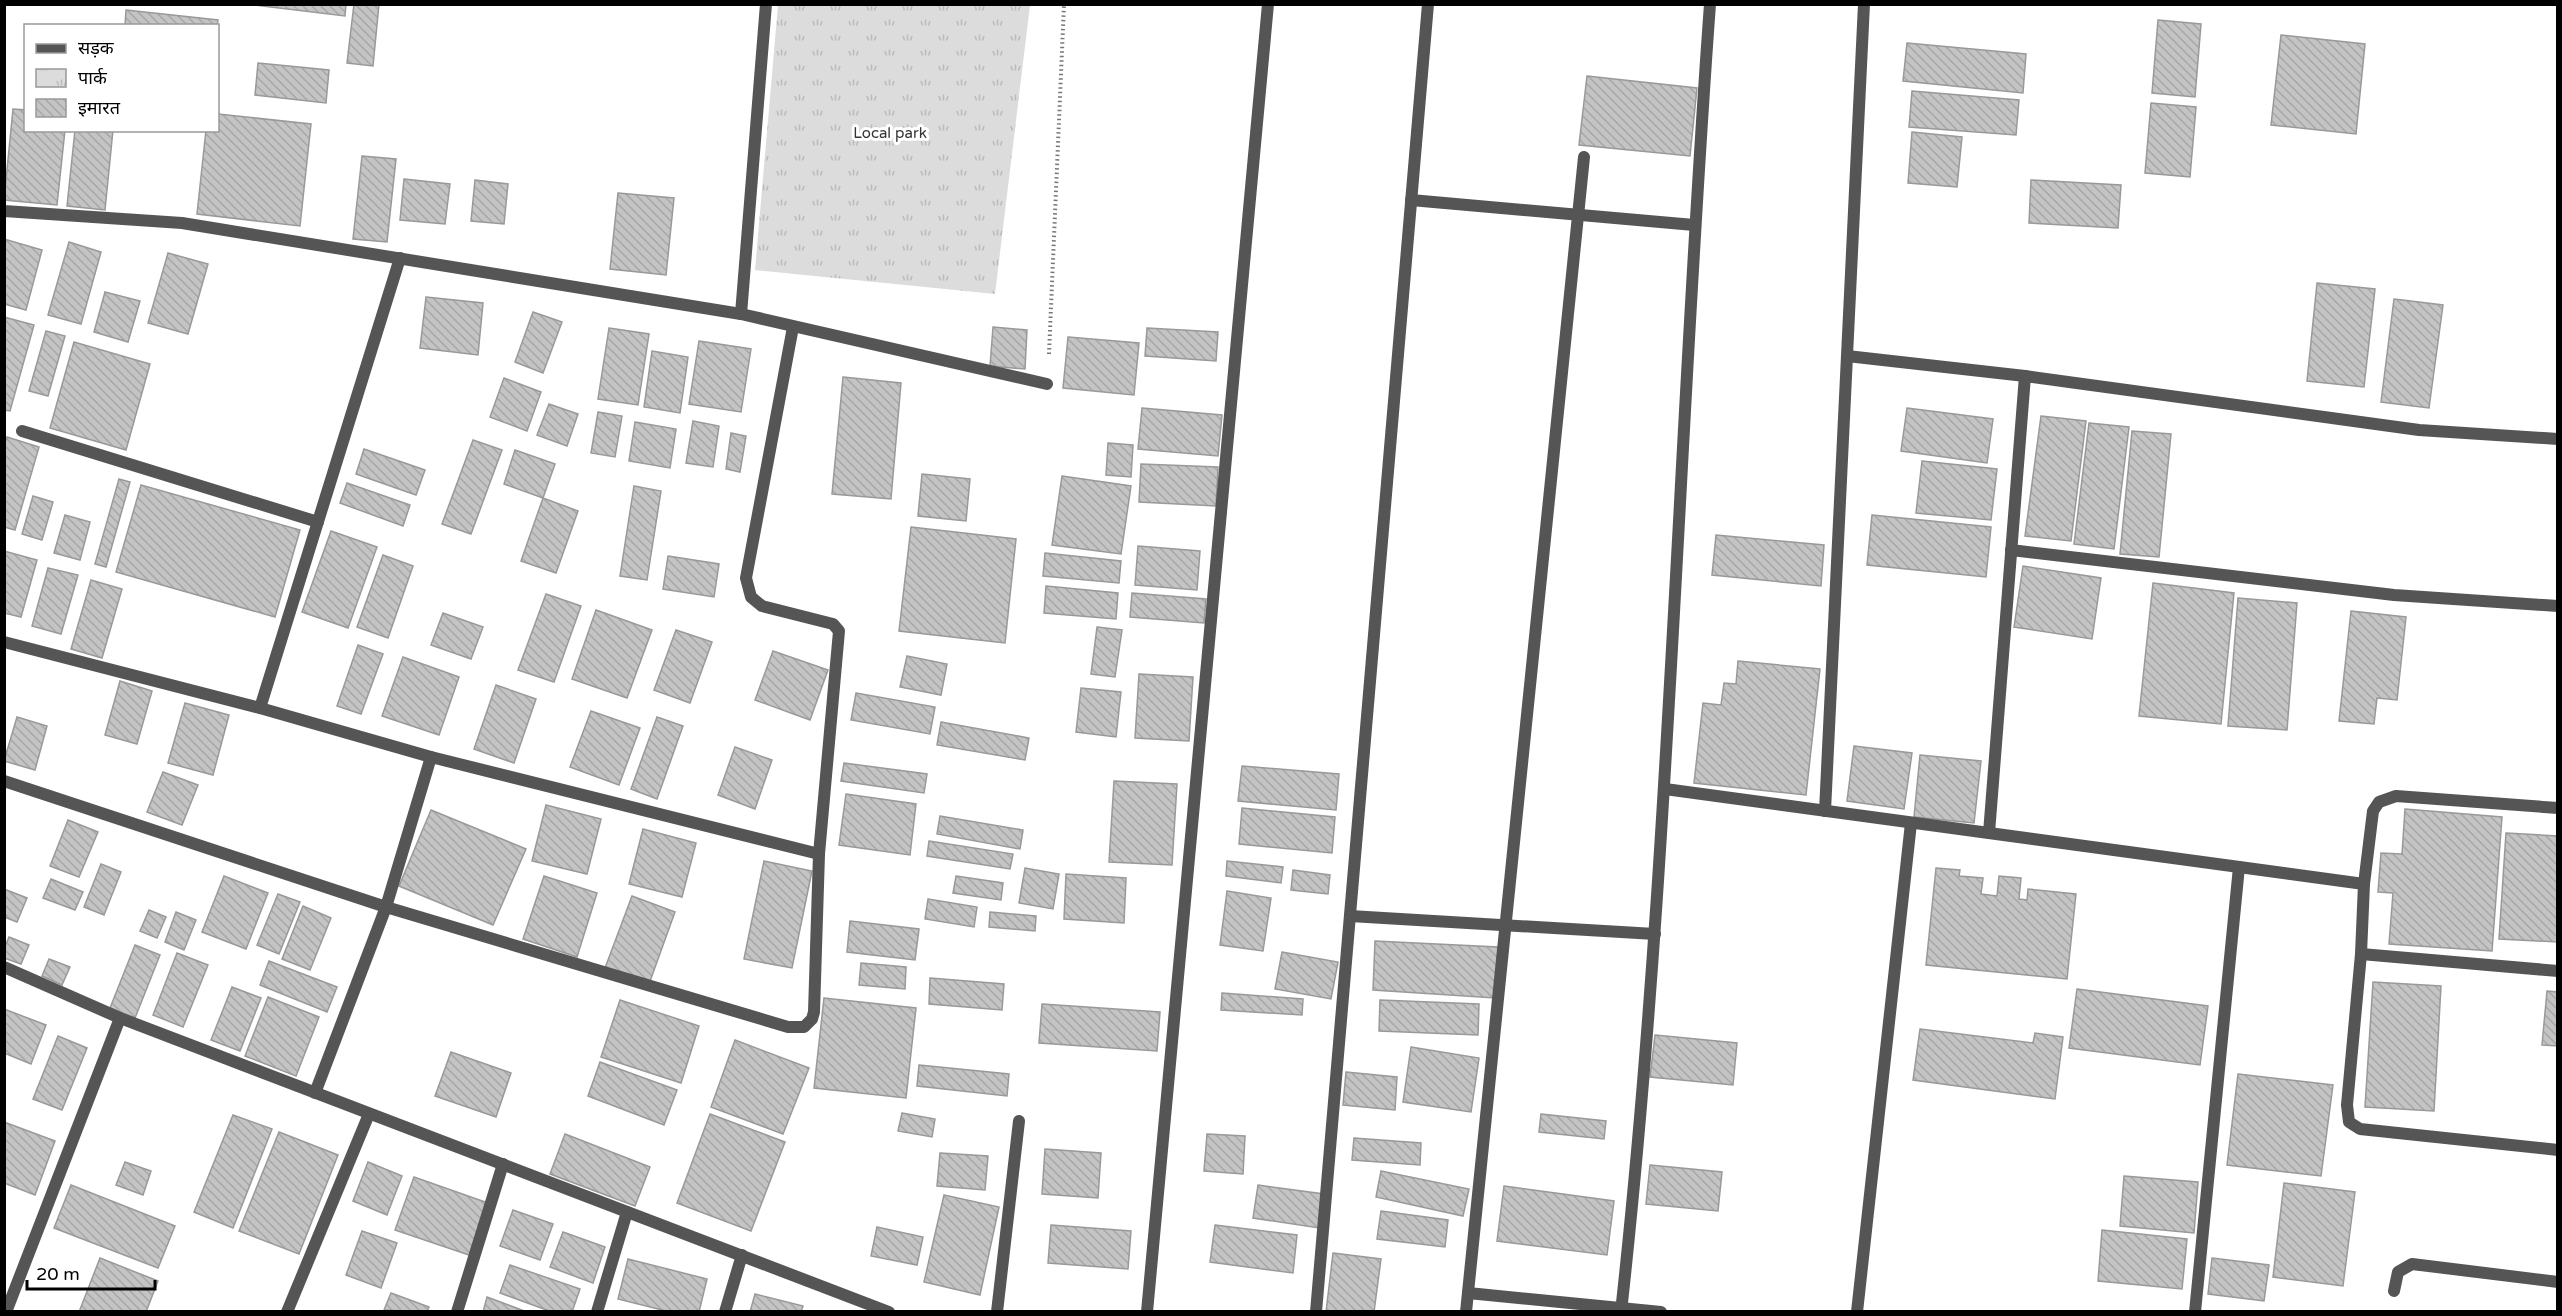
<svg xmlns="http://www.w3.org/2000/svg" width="2562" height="1316" font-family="'Varela Round','Noto Sans Devanagari',sans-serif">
	<defs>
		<pattern id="park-tufts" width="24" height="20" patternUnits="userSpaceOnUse" patternTransform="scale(1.5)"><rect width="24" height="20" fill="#dcdcdc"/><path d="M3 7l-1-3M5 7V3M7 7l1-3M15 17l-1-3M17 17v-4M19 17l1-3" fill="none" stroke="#bbb"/></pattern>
		<pattern id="building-back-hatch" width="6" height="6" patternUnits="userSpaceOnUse" patternTransform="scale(1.5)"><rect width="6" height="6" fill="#c4c4c4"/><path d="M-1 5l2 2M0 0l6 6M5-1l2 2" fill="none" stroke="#a7a7a7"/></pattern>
	</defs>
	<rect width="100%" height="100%" fill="#fff"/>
	<polygon fill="url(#park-tufts)" points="778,5 1030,5 995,294 755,270"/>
	<g fill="url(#building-back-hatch)" stroke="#999" stroke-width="1.5">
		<polygon points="246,4 346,4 345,16"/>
		<polygon points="354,4 379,4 373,66 347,63"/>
		<polygon points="126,10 218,20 217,26 125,26"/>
		<polygon points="2158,20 2201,24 2195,97 2152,93"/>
		<polygon points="2281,35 2365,44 2356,134 2271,125"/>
		<polygon points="1907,43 2026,54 2023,93 1903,81"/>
		<polygon points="258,63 329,70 326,103 255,95"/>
		<polygon points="1587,76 1697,88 1690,156 1579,145"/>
		<polygon points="1912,91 2019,100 2016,135 1909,127"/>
		<polygon points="2151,103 2196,107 2190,177 2145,173"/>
		<polygon points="13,109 26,110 26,130 65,130 57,205 4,200"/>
		<polygon points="218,114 311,124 300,226 197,214 206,130 218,130"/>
		<polygon points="75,130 113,130 105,210 67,206"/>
		<polygon points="1912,132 1962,137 1957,187 1908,183"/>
		<polygon points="362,156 396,159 387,242 353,239"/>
		<polygon points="404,179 450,184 445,224 400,220"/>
		<polygon points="475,180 508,184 504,224 471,221"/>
		<polygon points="2031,180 2121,185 2118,228 2029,223"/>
		<polygon points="618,193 674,198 666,275 610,269"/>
		<polygon points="4,239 42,250 26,310 4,304"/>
		<polygon points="69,242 101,252 81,324 48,315"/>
		<polygon points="168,253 208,264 188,334 148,323"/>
		<polygon points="2317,283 2375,289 2364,387 2307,381"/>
		<polygon points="105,292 140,301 128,342 94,332"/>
		<polygon points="426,297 483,303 478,355 420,348"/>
		<polygon points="2394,299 2443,305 2429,408 2381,402"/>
		<polygon points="533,312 562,322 543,373 515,362"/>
		<polygon points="4,317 34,325 10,411 4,410"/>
		<polygon points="993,327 1027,330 1025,369 990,366"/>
		<polygon points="609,328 649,334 638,405 598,399"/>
		<polygon points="1147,328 1218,332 1216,361 1145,356"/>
		<polygon points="46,331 65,336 48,396 29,391"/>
		<polygon points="1068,337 1139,343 1134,395 1063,388"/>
		<polygon points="699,341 751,349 741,412 689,404"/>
		<polygon points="74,342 150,364 126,450 50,428"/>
		<polygon points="652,351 688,357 680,413 644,407"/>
		<polygon points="843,377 901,383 891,499 832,494"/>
		<polygon points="504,378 541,392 527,431 490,417"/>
		<polygon points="549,404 578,414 567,446 537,435"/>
		<polygon points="1142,408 1222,415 1218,456 1138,449"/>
		<polygon points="1907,408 1993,419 1987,463 1901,451"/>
		<polygon points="598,412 622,416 615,457 591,453"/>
		<polygon points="2041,416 2086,421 2071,541 2025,536"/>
		<polygon points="693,421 719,426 713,467 686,463"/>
		<polygon points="635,422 676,429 670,468 629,461"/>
		<polygon points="2089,423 2129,427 2114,549 2074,544"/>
		<polygon points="2132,431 2171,434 2159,557 2120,554"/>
		<polygon points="731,433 746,436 740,472 726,469"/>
		<polygon points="7,437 39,447 15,530 4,527 4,445"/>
		<polygon points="473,440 502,450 471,534 442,524"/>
		<polygon points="1108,443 1133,445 1131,477 1106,475"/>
		<polygon points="364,449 425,470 416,495 356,474"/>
		<polygon points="515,450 555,464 543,498 504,484"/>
		<polygon points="1922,461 1997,469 1991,520 1916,513"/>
		<polygon points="1141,464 1218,467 1216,506 1139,502"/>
		<polygon points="922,474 970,479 966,521 918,516"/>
		<polygon points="1062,476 1131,486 1121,554 1052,545"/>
		<polygon points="119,479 130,482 106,567 95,564"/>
		<polygon points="347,483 410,505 403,526 340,503"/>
		<polygon points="141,485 300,530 275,617 116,572"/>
		<polygon points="634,486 661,491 647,580 620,576"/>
		<polygon points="33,496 53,502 42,540 22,534"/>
		<polygon points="543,498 578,511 556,573 521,561"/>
		<polygon points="65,515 90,522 80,560 54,553"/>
		<polygon points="1872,515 1991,527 1986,577 1867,565"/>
		<polygon points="911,527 1016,539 1005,643 899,631"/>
		<polygon points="331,531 377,547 348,628 302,612"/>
		<polygon points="1716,535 1824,545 1821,586 1712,575"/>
		<polygon points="1138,546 1200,551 1197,590 1135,585"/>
		<polygon points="4,551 37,560 21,617 4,613"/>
		<polygon points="1045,553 1121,561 1119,583 1043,576"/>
		<polygon points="383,555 413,566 388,638 357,627"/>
		<polygon points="668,556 719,564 714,597 663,589"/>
		<polygon points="2023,566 2101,578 2092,639 2014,627"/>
		<polygon points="48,568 78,575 61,634 32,626"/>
		<polygon points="91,580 122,589 102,658 71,649"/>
		<polygon points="2153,583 2234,593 2221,724 2139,716"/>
		<polygon points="1046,586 1118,593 1116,619 1044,613"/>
		<polygon points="1132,593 1206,599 1204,623 1130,617"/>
		<polygon points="546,594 581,606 554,682 518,670"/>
		<polygon points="2238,598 2297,603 2287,730 2228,726"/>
		<polygon points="596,610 652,630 627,698 572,679"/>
		<polygon points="2351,611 2406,617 2397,700 2377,698 2374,724 2339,721"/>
		<polygon points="443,613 483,627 471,659 431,645"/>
		<polygon points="1097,627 1122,630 1115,677 1091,674"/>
		<polygon points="676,630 712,642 690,703 654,690"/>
		<polygon points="358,645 383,654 361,714 337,706"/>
		<polygon points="773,651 828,670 810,720 755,700"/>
		<polygon points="907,656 947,664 941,695 900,687"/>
		<polygon points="403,657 459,677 439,735 382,716"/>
		<polygon points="1738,661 1820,669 1806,795 1694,783 1703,703 1721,705 1724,683 1736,684"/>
		<polygon points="1139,674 1193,677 1189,741 1135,738"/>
		<polygon points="120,681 152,691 137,744 105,735"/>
		<polygon points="496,685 536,699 514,763 474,749"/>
		<polygon points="1081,688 1121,692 1116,737 1076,732"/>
		<polygon points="856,693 935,707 930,734 851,720"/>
		<polygon points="185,703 229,715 213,775 168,763"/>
		<polygon points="591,711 640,728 619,785 570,767"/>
		<polygon points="17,717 47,726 35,770 4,761"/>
		<polygon points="657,717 683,726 657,799 631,789"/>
		<polygon points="941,722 1029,738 1025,760 937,745"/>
		<polygon points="1854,746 1912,753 1904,809 1847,801"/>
		<polygon points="735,747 772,760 755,809 718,795"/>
		<polygon points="1920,755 1981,761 1974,823 1914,817"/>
		<polygon points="844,763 927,774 924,793 841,781"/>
		<polygon points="1242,766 1339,774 1336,810 1238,801"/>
		<polygon points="163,772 198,785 182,825 147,812"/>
		<polygon points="1114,781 1177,784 1172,865 1109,862"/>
		<polygon points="846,794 916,804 910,855 839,845"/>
		<polygon points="546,805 601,819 587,874 532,861"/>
		<polygon points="1242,808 1335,817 1332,853 1239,844"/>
		<polygon points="2405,809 2502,817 2492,951 2389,944 2393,893 2378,892 2381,853 2402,854"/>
		<polygon points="431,810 526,849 493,925 399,886"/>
		<polygon points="940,816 1023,830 1020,849 937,834"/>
		<polygon points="68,820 98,832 79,877 50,866"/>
		<polygon points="643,829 696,843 682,897 629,884"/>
		<polygon points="2506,833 2558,836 2558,942 2499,939"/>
		<polygon points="929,841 1013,854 1010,869 927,856"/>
		<polygon points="764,861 812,871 792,968 744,959"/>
		<polygon points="1227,861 1283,867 1281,883 1226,876"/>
		<polygon points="101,864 121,872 104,915 84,907"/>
		<polygon points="1025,868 1059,874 1053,909 1019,903"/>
		<polygon points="1936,868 1960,870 1959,876 1983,878 1981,894 1997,896 1999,876 2021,878 2019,899 2027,900 2028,889 2076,894 2067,979 1926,965"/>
		<polygon points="1293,870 1330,875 1328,894 1291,890"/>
		<polygon points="1066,874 1126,878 1124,923 1064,919"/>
		<polygon points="224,876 268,893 246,949 202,932"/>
		<polygon points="544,876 597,893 577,957 523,939"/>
		<polygon points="956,876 1003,883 1001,900 953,893"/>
		<polygon points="51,879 83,892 75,910 43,898"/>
		<polygon points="4,889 27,898 17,922 4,917"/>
		<polygon points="1227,891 1271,898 1263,951 1220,945"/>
		<polygon points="278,894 300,902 279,954 257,945"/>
		<polygon points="632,896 675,912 649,984 605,968"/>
		<polygon points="928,899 977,907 974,927 925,919"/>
		<polygon points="303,906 331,918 310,970 282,959"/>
		<polygon points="149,910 166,917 157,938 140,931"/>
		<polygon points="176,912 196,920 184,950 165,942"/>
		<polygon points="990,912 1036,916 1035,931 989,927"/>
		<polygon points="850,921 919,929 915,960 847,952"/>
		<polygon points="9,937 29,945 21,964 4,958 4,949"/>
		<polygon points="1375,941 1498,947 1495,998 1373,990"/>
		<polygon points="135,945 160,955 135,1018 110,1008"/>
		<polygon points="1282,952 1338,962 1331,999 1275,989"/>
		<polygon points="177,953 208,965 183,1027 153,1015"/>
		<polygon points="49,959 70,967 62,985 42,976"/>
		<polygon points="269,961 337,987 327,1012 260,985"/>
		<polygon points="861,963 906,967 905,989 859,985"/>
		<polygon points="930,978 1004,984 1002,1010 929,1004"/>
		<polygon points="2373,982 2441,986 2434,1111 2365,1107"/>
		<polygon points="232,987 261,998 240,1051 211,1040"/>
		<polygon points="2077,989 2208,1006 2200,1065 2069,1048"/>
		<polygon points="2547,991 2558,992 2558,1046 2542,1045"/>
		<polygon points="1222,993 1303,999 1302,1015 1221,1010"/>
		<polygon points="268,997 319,1017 296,1076 245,1056"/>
		<polygon points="824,998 916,1008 906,1098 814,1088"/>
		<polygon points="620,1000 699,1026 681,1083 601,1057"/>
		<polygon points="1380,1000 1479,1004 1478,1035 1379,1031"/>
		<polygon points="1042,1004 1160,1012 1157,1051 1039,1043"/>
		<polygon points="4,1009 46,1025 31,1064 4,1053"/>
		<polygon points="1920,1029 2033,1043 2035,1033 2063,1037 2055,1099 1913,1080"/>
		<polygon points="1655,1035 1737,1043 1733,1085 1650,1077"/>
		<polygon points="58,1036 87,1048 62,1110 33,1099"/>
		<polygon points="735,1040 809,1068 783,1134 711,1107"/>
		<polygon points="1411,1047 1479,1058 1471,1112 1403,1102"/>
		<polygon points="451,1052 511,1073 496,1117 435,1096"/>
		<polygon points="600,1062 677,1090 664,1125 588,1096"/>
		<polygon points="919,1065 1009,1074 1007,1096 917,1086"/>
		<polygon points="1346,1072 1397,1077 1395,1110 1343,1105"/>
		<polygon points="2238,1074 2333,1085 2321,1176 2227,1165"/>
		<polygon points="902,1113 935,1119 932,1137 898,1131"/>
		<polygon points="710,1114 785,1142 751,1231 677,1203"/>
		<polygon points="1541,1114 1606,1121 1604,1139 1539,1132"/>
		<polygon points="233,1115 272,1129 233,1228 194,1212"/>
		<polygon points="4,1122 55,1141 35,1195 4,1183"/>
		<polygon points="279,1132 338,1155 299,1254 239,1231"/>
		<polygon points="565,1134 650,1167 635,1206 550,1174"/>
		<polygon points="1207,1134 1245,1136 1243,1174 1204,1171"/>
		<polygon points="1354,1138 1421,1143 1420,1165 1352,1160"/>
		<polygon points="1045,1149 1101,1153 1098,1198 1042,1194"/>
		<polygon points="940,1153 988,1156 985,1190 937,1186"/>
		<polygon points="125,1162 151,1171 143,1195 116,1185"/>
		<polygon points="368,1162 402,1176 387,1215 353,1201"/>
		<polygon points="1650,1165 1722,1172 1718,1211 1646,1204"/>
		<polygon points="1381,1171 1469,1189 1463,1216 1376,1197"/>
		<polygon points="2124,1176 2198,1182 2194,1233 2120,1226"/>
		<polygon points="414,1177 488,1203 469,1255 395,1230"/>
		<polygon points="2284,1183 2355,1192 2343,1286 2273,1277"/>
		<polygon points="71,1185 175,1226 158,1268 54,1228"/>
		<polygon points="1258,1185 1324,1194 1319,1228 1253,1218"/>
		<polygon points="1504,1186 1614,1201 1607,1255 1497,1241"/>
		<polygon points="944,1195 999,1207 980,1295 924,1282"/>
		<polygon points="513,1210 553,1224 540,1260 500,1246"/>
		<polygon points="1381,1211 1448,1220 1445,1247 1377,1239"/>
		<polygon points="1051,1225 1131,1231 1128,1269 1048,1263"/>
		<polygon points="1215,1225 1297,1235 1293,1273 1210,1262"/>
		<polygon points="877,1227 923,1237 917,1265 871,1256"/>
		<polygon points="2102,1230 2187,1239 2182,1289 2098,1281"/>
		<polygon points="362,1231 397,1243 381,1288 346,1275"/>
		<polygon points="563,1232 605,1247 593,1283 550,1267"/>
		<polygon points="1333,1253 1381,1259 1374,1312 1326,1312"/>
		<polygon points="100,1258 158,1281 146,1312 79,1312"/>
		<polygon points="2212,1258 2269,1265 2264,1301 2208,1294"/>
		<polygon points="628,1259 707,1279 699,1312 670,1312 618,1299"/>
		<polygon points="510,1265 580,1289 572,1312 552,1312 500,1293"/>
		<polygon points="391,1293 429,1307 427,1312 384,1310"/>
		<polygon points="755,1294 803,1306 801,1312 750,1312"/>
		<polygon points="487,1297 527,1312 483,1312"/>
	</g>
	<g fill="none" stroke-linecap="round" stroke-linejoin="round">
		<polyline stroke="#777" stroke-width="4" stroke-dasharray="1.5 3" stroke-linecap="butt" points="1049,354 1064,4"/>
		<g stroke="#555" stroke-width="12">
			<polyline points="1411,200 1694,225"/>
			<polyline points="4,211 182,223 741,314 1047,384"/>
			<polyline points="741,314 766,4"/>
			<polyline points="1847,356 2025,376 2419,430 2558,439"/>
			<polyline points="22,431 318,522"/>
			<polyline points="2011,550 2394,595 2558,606"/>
			<polyline points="4,642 260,708 431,757 819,854"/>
			<polyline points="260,708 400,258"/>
			<polyline points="4,781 386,907 788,1027 804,1027 812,1019 814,1012 819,854 839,631 833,624 762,606 751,597 746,578 793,327"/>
			<polyline points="1665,789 2364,884"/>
			<polyline points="2558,808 2396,796 2379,802 2373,811 2364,884 2361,954 2347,1105 2349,1122 2360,1129 2558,1150"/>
			<polyline points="1825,811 1864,4"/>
			<polyline points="1989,833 2025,376"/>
			<polyline points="1350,916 1655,934"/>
			<polyline points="2361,954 2558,971"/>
			<polyline points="4,967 120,1018 889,1312"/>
			<polyline points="315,1093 386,907 431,757"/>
			<polyline points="2394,1291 2398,1272 2412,1264 2558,1282"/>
			<polyline points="1468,1293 1661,1312"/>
			<polyline points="6,1312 120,1018"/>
			<polyline points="287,1312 369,1114"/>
			<polyline points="457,1312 503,1164"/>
			<polyline points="597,1312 627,1212"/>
			<polyline points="725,1312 742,1255"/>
			<polyline points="997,1312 1019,1121"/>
			<polyline points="1147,1312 1268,4"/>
			<polyline points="1316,1312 1428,4"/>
			<polyline points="1466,1312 1584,157"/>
			<path d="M1621,1312C1669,877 1678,440 1710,4"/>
			<polyline points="1857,1312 1911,823"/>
			<polyline points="2195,1312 2239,867"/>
		</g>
	</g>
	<g text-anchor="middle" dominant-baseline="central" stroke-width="6" stroke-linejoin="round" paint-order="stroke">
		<g font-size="15" fill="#333" stroke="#fff">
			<text x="890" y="133">Local park</text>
		</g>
	</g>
	<rect width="2562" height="1316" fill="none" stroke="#000000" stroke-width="12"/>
	<rect x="24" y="24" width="195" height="108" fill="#ffffff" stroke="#999999" stroke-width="1.5"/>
	<rect x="36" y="44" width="30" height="9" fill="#555555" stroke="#999999" stroke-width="1.5"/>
	<text x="78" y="54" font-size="18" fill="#000000">सड़क</text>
	<rect x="36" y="69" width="30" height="18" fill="url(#park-tufts)" stroke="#999999" stroke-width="1.5"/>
	<text x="78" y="84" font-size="18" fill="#000000">पार्क</text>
	<rect x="36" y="99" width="30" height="18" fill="url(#building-back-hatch)" stroke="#999999" stroke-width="1.5"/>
	<text x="78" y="114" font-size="18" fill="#000000">इमारत</text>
	<path d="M27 1280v9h128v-9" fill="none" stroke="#000000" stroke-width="3"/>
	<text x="36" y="1280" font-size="18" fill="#000000" stroke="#ffffff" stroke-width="4.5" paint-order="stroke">20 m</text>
</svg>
